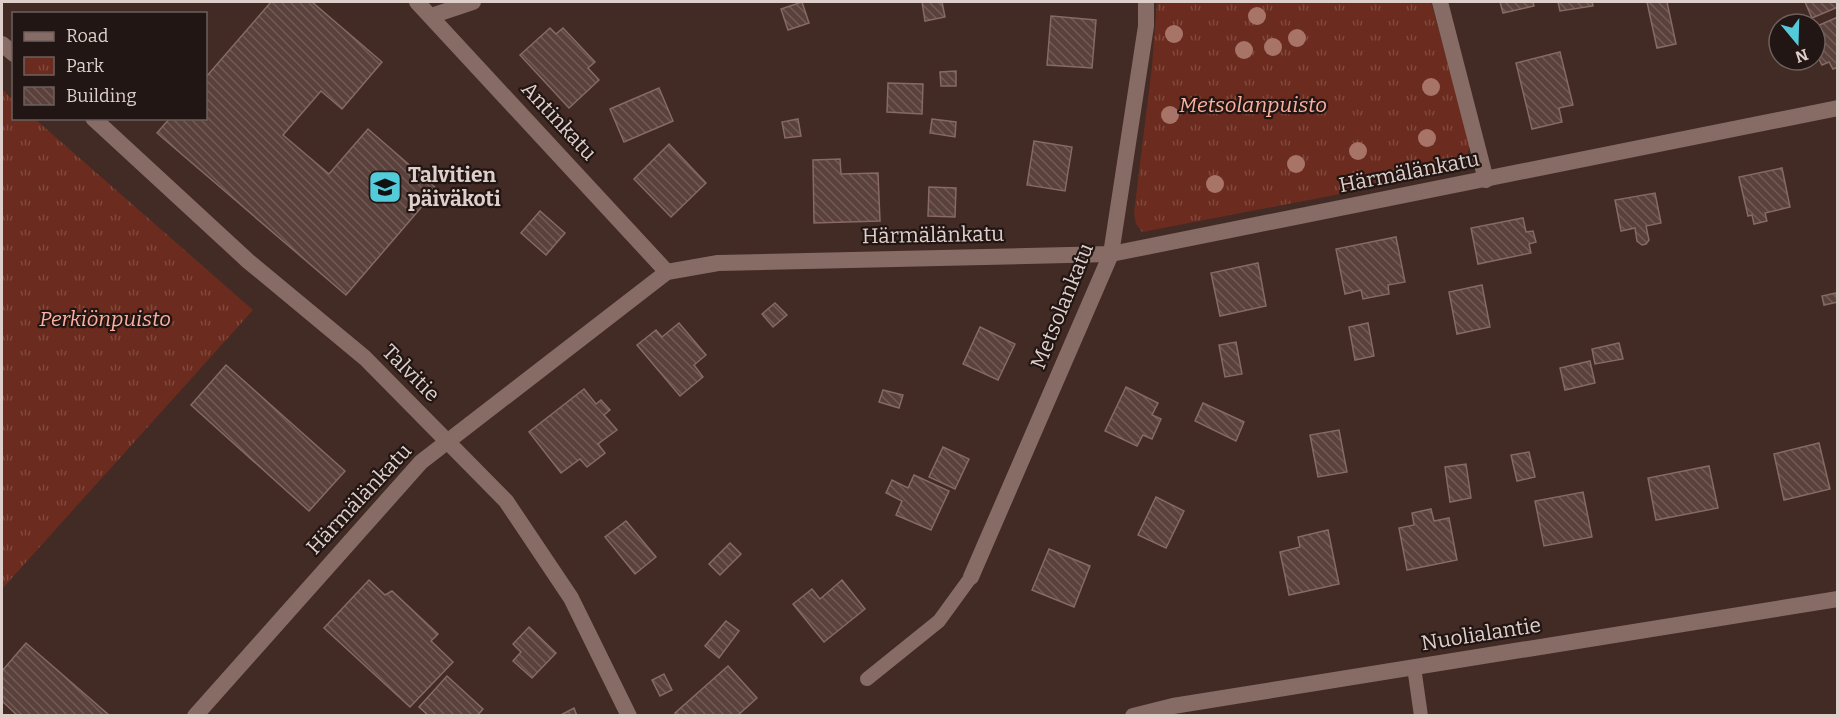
<svg xmlns="http://www.w3.org/2000/svg" width="1839" height="717" font-family="Bitter,serif">
	<defs>
		<pattern id="park-tufts" width="24" height="20" patternUnits="userSpaceOnUse" patternTransform="scale(1.5)"><rect width="24" height="20" fill="#6b2b1e"/><path d="M3 7l-1-3M5 7V3M7 7l1-3M15 17l-1-3M17 17v-4M19 17l1-3" fill="none" stroke="#80493d"/></pattern>
		<pattern id="building-back-hatch" width="6" height="6" patternUnits="userSpaceOnUse" patternTransform="scale(1.5)"><rect width="6" height="6" fill="#5a413b"/><path d="M-1 5l2 2M0 0l6 6M5-1l2 2" fill="none" stroke="#715b56"/></pattern>
	</defs>
	<rect width="100%" height="100%" fill="#422a25"/>
	<g fill="url(#park-tufts)">
		<path d="M1157,2H1431L1470,143C1467,163 1457,170 1439,175L1142,232L1136,224L1134,213L1152,66Z"/>
		<polygon points="2,89 13,100 14,118 35,119 253,310 2,589"/>
	</g>
	<g fill="url(#building-back-hatch)" stroke="#866a63" stroke-width="1.5">
		<polygon points="271,2 312,2 382,62 342,109 321,91 283,135 329,174 368,129 437,189 346,295 157,133 170,118 206,118 206,77"/>
		<polygon points="802,2 809,23 788,30 781,9"/>
		<polygon points="922,2 942,2 945,17 925,21"/>
		<polygon points="1500,2 1533,2 1534,6 1503,13"/>
		<polygon points="1558,2 1592,2 1593,6 1560,11"/>
		<polygon points="1647,2 1667,2 1676,44 1657,48"/>
		<polygon points="1805,2 1838,2 1838,7 1812,18"/>
		<polygon points="1051,16 1096,20 1092,68 1047,65"/>
		<polygon points="1838,17 1838,67 1833,69 1829,62 1822,65 1816,53 1819,52 1816,45 1821,42 1815,27"/>
		<polygon points="550,28 556,34 563,28 595,62 588,68 599,80 569,108 520,55"/>
		<polygon points="1560,52 1573,105 1559,108 1562,122 1532,129 1516,63"/>
		<polygon points="956,71 956,86 941,86 940,72"/>
		<polygon points="888,83 923,84 922,114 887,112"/>
		<polygon points="659,88 673,121 624,142 610,109"/>
		<polygon points="798,119 801,136 785,138 782,122"/>
		<polygon points="932,119 956,122 955,137 930,133"/>
		<polygon points="1034,141 1072,147 1065,191 1027,185"/>
		<polygon points="669,144 706,183 671,217 634,179"/>
		<polygon points="840,159 841,174 878,173 880,221 814,223 813,160"/>
		<polygon points="1782,168 1790,207 1765,213 1767,221 1754,224 1752,215 1748,216 1739,177"/>
		<polygon points="929,187 956,188 955,217 928,216"/>
		<polygon points="1655,193 1661,223 1646,226 1649,240 1646,244 1642,245 1637,241 1635,228 1621,231 1615,200"/>
		<polygon points="540,211 565,233 546,255 521,233"/>
		<polygon points="1523,218 1526,232 1533,231 1536,242 1529,244 1531,253 1478,264 1471,228"/>
		<polygon points="1396,237 1405,282 1388,285 1389,294 1363,299 1361,290 1345,294 1336,249"/>
		<polygon points="1258,263 1266,306 1220,316 1211,273"/>
		<polygon points="1482,285 1490,327 1457,334 1449,292"/>
		<polygon points="1836,293 1838,302 1824,305 1822,296"/>
		<polygon points="775,303 787,315 773,327 762,314"/>
		<polygon points="679,323 706,355 694,365 703,377 680,396 637,345 656,330 662,337"/>
		<polygon points="1368,323 1374,356 1355,360 1349,327"/>
		<polygon points="980,327 1015,344 998,380 963,364"/>
		<polygon points="1236,342 1242,374 1225,377 1219,345"/>
		<polygon points="1619,343 1623,359 1595,364 1592,349"/>
		<polygon points="1590,361 1595,383 1565,390 1560,368"/>
		<polygon points="226,365 345,471 309,511 191,405"/>
		<polygon points="1126,387 1158,403 1152,415 1161,419 1152,439 1143,435 1137,446 1105,431"/>
		<polygon points="584,389 596,404 601,400 610,410 604,415 617,430 598,444 605,453 587,467 580,459 561,473 529,432"/>
		<polygon points="883,390 903,395 899,408 879,402"/>
		<polygon points="1203,403 1244,422 1236,441 1195,421"/>
		<polygon points="1339,430 1347,472 1318,477 1310,435"/>
		<polygon points="1819,443 1830,489 1784,500 1774,454"/>
		<polygon points="943,447 969,459 955,489 929,477"/>
		<polygon points="1529,452 1535,477 1517,481 1511,455"/>
		<polygon points="1466,464 1471,498 1450,502 1445,467"/>
		<polygon points="1709,466 1718,508 1656,520 1648,478"/>
		<polygon points="914,475 949,491 931,530 896,515 902,501 886,493 892,480 908,488"/>
		<polygon points="1583,492 1592,537 1544,546 1535,501"/>
		<polygon points="1156,497 1184,511 1166,548 1138,535"/>
		<polygon points="1431,509 1434,521 1449,518 1457,560 1407,570 1399,528 1414,525 1412,513"/>
		<polygon points="626,521 656,557 635,574 605,537"/>
		<polygon points="1328,530 1339,584 1289,595 1280,552 1300,547 1298,537"/>
		<polygon points="730,543 741,554 720,575 709,564"/>
		<polygon points="1049,549 1090,566 1074,607 1032,590"/>
		<polygon points="369,580 385,595 392,591 438,634 431,641 453,662 410,707 324,628"/>
		<polygon points="842,580 865,609 824,642 793,604 812,589 820,599"/>
		<polygon points="726,621 739,631 719,658 705,646"/>
		<polygon points="529,627 556,653 532,678 513,661 521,652 513,644"/>
		<polygon points="26,643 110,716 18,716 2,701 2,671"/>
		<polygon points="728,666 757,698 737,716 676,716 675,713"/>
		<polygon points="664,674 672,690 660,696 652,680"/>
		<polygon points="447,676 483,709 477,716 429,716 419,707"/>
		<polygon points="574,708 577,716 559,716"/>
	</g>
	<g fill="none" stroke-linecap="round" stroke-linejoin="round">
		<g stroke="#876b65" stroke-width="14">
			<polyline points="1414,667 1421,716"/>
			<polyline points="867,679 939,621 971,577"/>
		</g>
		<g stroke="#876b65" stroke-width="16">
			<polyline points="417,2 667,272"/>
			<polyline points="1440,2 1486,180"/>
			<polyline points="431,16 473,2"/>
			<polyline points="971,577 1111,254 1146,26 1146,2"/>
			<polyline points="195,716 421,462 667,272 718,263 1111,254 1838,108"/>
		</g>
		<g stroke="#876b65" stroke-width="16">
			<polyline points="2,44 14,54"/>
			<polyline points="93,118 248,261 365,358 506,501 571,598 629,716"/>
			<polyline points="1133,716 1173,706 1838,599"/>
		</g>
	</g>
	<g fill="#a87468">
		<circle cx="1257" cy="16" r="9"/>
		<circle cx="1174" cy="34" r="9"/>
		<circle cx="1297" cy="38" r="9"/>
		<circle cx="1273" cy="47" r="9"/>
		<circle cx="1244" cy="50" r="9"/>
		<circle cx="1431" cy="87" r="9"/>
		<circle cx="1170" cy="115" r="9"/>
		<circle cx="1427" cy="138" r="9"/>
		<circle cx="1358" cy="151" r="9"/>
		<circle cx="1296" cy="164" r="9"/>
		<circle cx="1215" cy="184" r="9"/>
	</g>
	<defs>
		<g id="school-square" transform="scale(1.725)"><rect x="-9" y="-9" width="18" height="18" rx="4" fill="#53cbda" stroke="#211613"/><path d="M0-5L7-2L0 1L-7-2ZM-4 1L0 2.5L4 1V4Q0 6-4 4Z" fill="#111"/></g>
	</defs>
	<g fill-rule="evenodd">
		<use href="#school-square" x="385" y="187"/>
	</g>
	<g text-anchor="middle" dominant-baseline="central" stroke-width="4.5" stroke-linejoin="round" paint-order="stroke">
		<g font-size="21" font-style="italic" fill="#fcb09f" stroke="#211613">
			<text x="1253" y="105">Metsolanpuisto</text>
			<text x="105" y="319">Perkiönpuisto</text>
		</g>
		<g font-size="21" fill="#dfcfcb" stroke="#211613">
			<text transform="translate(559 121) rotate(47)">Antinkatu</text>
			<text transform="translate(1409 172) rotate(-11)">Härmälänkatu</text>
			<text transform="translate(933 235) rotate(-1)">Härmälänkatu</text>
			<text transform="translate(1062 306) rotate(-68)">Metsolankatu</text>
			<text transform="translate(411 373) rotate(45)">Talvitie</text>
			<text transform="translate(359 499) rotate(-47)">Härmälänkatu</text>
			<text transform="translate(1481 634) rotate(-9)">Nuolialantie</text>
		</g>
		<g font-size="21" font-weight="bold" fill="#dfcfcb" stroke="#211613" text-anchor="start">
			<text x="408" y="175">Talvitien<tspan x="408" dy="24">päiväkoti</tspan></text>
		</g>
	</g>
	<rect width="1839" height="717" fill="none" stroke="#dfcfcb" stroke-width="6"/>
	<rect x="12" y="12" width="195" height="108" fill="#211613" stroke="#6d605d" stroke-width="1.5"/>
	<rect x="24" y="32" width="30" height="9" fill="#876b65" stroke="#6d605d" stroke-width="1.5"/>
	<text x="66" y="42" font-size="18" fill="#dfcfcb">Road</text>
	<rect x="24" y="57" width="30" height="18" fill="url(#park-tufts)" stroke="#6d605d" stroke-width="1.5"/>
	<text x="66" y="72" font-size="18" fill="#dfcfcb">Park</text>
	<rect x="24" y="87" width="30" height="18" fill="url(#building-back-hatch)" stroke="#6d605d" stroke-width="1.5"/>
	<text x="66" y="102" font-size="18" fill="#dfcfcb">Building</text>
	<g transform="translate(1797 42) rotate(161)"><circle r="28" fill="#211613" stroke="#6d605d" stroke-width="1.5"/>
	<path d="M0-4.5L10 22L0 15L-10 22Z" fill="#53cbda"/>
	<text y="-9" font-size="16" font-weight="bold" text-anchor="middle" fill="#dfcfcb">N</text>
	</g>
</svg>
